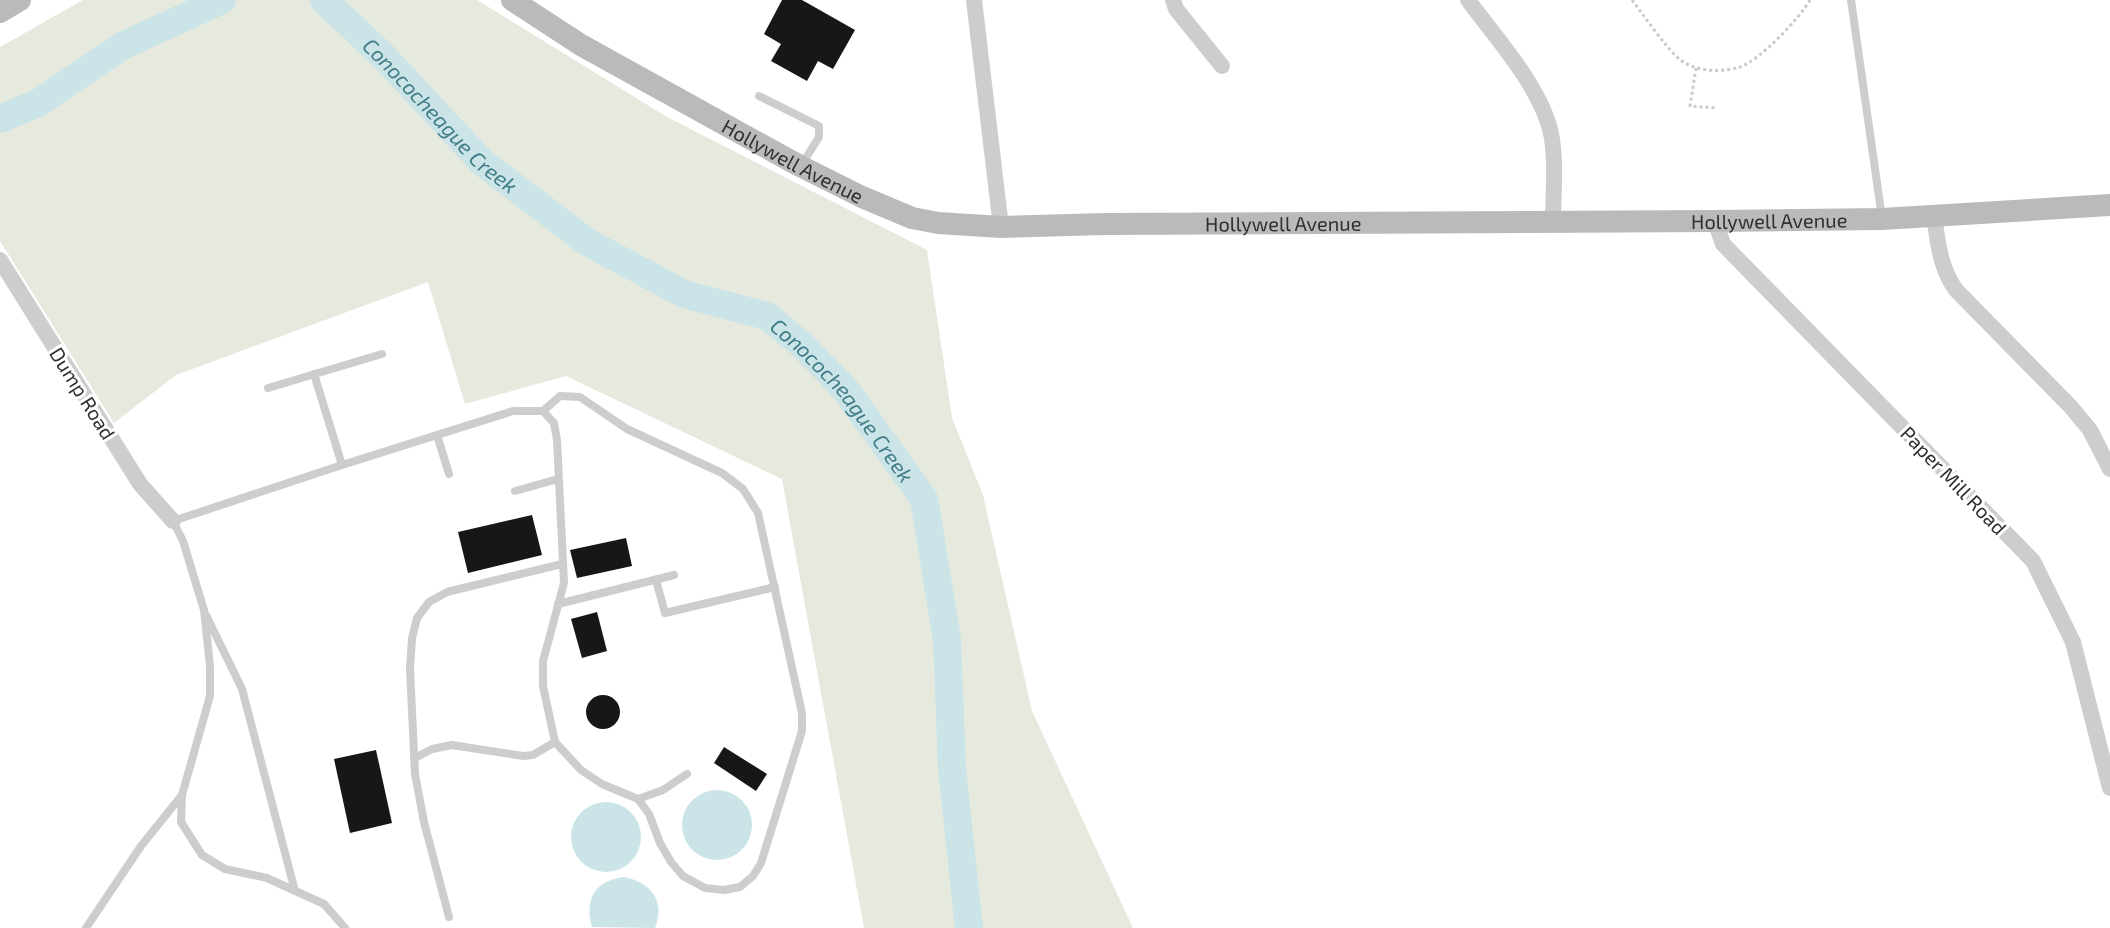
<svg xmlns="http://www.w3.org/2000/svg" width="2110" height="928" font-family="'Exo 2',sans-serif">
	<rect width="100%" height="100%" fill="#fff"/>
	<polygon fill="#e6e9dd" points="83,0 477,0 667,117 927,250 952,418 983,495 1032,711 1133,928 864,928 782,479 566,376 465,404 428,282 176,375 114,423 0,241 0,47"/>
	<g fill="#cbe4e8">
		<circle cx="717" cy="825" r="35"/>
		<circle cx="606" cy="837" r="35"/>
		<path d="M623,877C650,881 666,901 655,928L592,927C584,899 595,881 623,877Z"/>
	</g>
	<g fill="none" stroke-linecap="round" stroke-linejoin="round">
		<g stroke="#cbe4e8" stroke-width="28">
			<path id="s1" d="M324,0L384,57L482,162L587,242L684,294L767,316L802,345L845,389L924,499L947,639L952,769L969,928"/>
			<polyline points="0,119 38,103 122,46 222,0"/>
		</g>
	</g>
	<g fill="#171717">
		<polygon points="782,0 802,0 855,30 833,69 818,61 807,81 771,61 781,44 764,34"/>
		<polygon points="532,515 542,555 468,573 458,532"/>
		<polygon points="626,538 632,566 577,578 570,550"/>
		<polygon points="597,612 607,651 582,658 571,619"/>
		<circle cx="603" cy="712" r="17"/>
		<polygon points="724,747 767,774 756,791 714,763"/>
		<polygon points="376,750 392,823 350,833 334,759"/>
	</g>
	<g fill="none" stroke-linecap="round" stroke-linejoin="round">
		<g stroke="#cacaca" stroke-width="3" stroke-dasharray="3 3" stroke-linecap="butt">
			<path d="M1632,0C1645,17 1664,45 1678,58C1694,72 1721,73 1740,67C1759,61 1800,18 1810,0"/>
			<polyline points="1696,68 1690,106 1717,108"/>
		</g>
		<g stroke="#cdcdcd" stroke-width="8">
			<polyline points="1851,0 1882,218"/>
			<polyline points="759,96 819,126 819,137 801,166"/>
			<polyline points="314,374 342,465"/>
			<polyline points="268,388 382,354"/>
			<polyline points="437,435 449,474"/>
			<polyline points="515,491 558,479"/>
			<polyline points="656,580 665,613 775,587"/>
			<polyline points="558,604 674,575"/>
			<polyline points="206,615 242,689 295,891"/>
			<polyline points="415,758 432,749 452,745 523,756 533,755 555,742"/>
			<polyline points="182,796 181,822 202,855 225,869 267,878 324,904 345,928"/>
			<polyline points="638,799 663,790 687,774"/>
			<polyline points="449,917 424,822 415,774 410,669 412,638 417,618 429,602 447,592 562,564"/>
			<polyline points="86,928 141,846 182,795 210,696 210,666 204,610 183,541 173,521 342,465 513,411 543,411 554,423 557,440 564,583 543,661 543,686 555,742 581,770 602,784 638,799 649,814 660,843 671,862 683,876 705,888 724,890 740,887 753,876 761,863 802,731 802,713 758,513 743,489 722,473 627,429 580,397 560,396 543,411"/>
		</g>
		<g stroke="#cdcdcd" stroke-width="16">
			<polyline points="974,0 1001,227"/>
			<polyline points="1173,0 1176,9 1222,66"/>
			<path d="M1468,0C1496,38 1538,84 1550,129C1557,157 1553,194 1553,222"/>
			<path d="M1934,216C1938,243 1940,268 1956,290L2071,407L2090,430L2110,469"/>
			<polyline points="1715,221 1723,244 2033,561 2073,642 2110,788"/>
			<polyline points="0,260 140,484 173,521"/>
		</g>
		<g stroke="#bababa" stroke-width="22">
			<path id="s2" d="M512,0L581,45L798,165L862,197L912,218L938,223L1001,227L1105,224L1715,221L1882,219L2110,205"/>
			<polyline points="0,12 20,0"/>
		</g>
	</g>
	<g text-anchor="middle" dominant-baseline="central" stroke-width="6" stroke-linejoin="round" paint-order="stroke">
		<g font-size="20" fill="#303030" stroke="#fff">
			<text stroke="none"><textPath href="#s2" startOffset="324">Hollywell Avenue</textPath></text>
			<text stroke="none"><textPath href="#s2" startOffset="1314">Hollywell Avenue</textPath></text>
			<text stroke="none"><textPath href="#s2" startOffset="828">Hollywell Avenue</textPath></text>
			<text transform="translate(83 393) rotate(58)">Dump Road</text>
			<text transform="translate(1954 480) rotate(46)">Paper Mill Road</text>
		</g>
		<g font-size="21" font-style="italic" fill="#407d87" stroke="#fff">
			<text stroke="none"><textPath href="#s1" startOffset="164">Conococheague Creek</textPath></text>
			<text stroke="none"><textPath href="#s1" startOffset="668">Conococheague Creek</textPath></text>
		</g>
	</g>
</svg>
